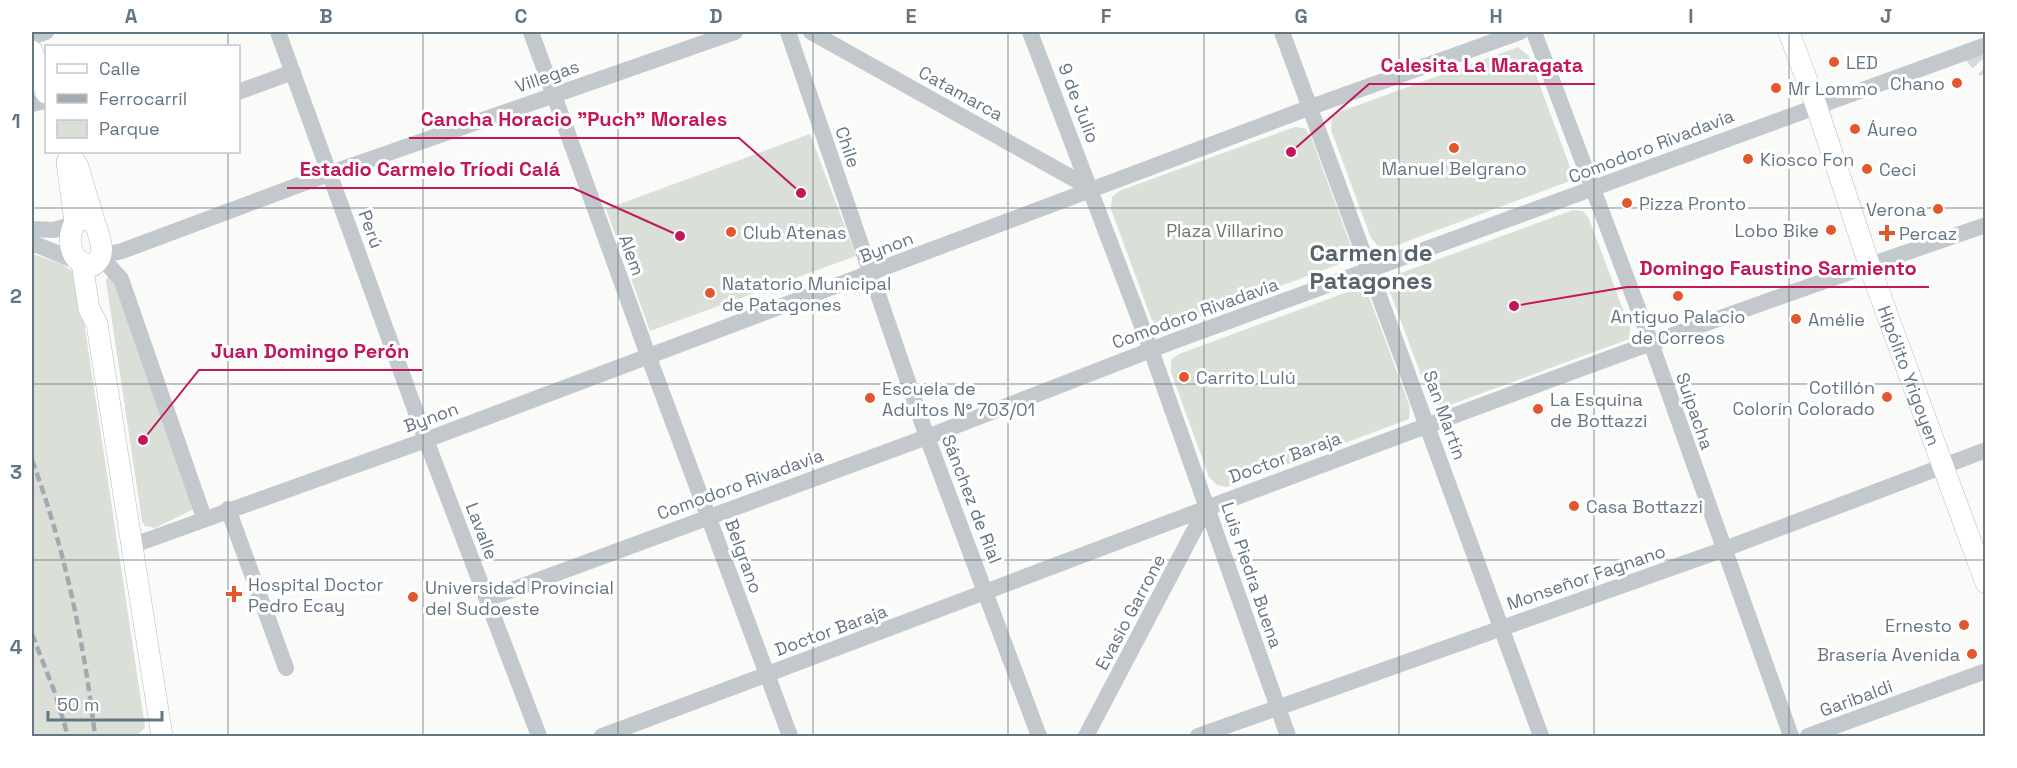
<svg xmlns="http://www.w3.org/2000/svg" width="2017" height="768" font-family="'Space Grotesk',sans-serif">
	<rect width="100%" height="100%" fill="#fafaf8"/>
	<g fill="#dadfd7">
		<polygon points="1518,47 1529,56 1570,167 1570,181 1389,248 1378,246 1371,238 1331,130 1332,118 1339,112"/>
		<polygon points="1295,127 1304,128 1311,137 1352,249 1350,260 1169,328 1158,326 1151,318 1111,209 1112,197 1119,191"/>
		<polygon points="810,134 856,256 650,331 606,209"/>
		<polygon points="1573,210 1583,211 1589,219 1630,328 1629,339 1447,406 1436,405 1429,396 1390,292 1391,279 1398,274"/>
		<polygon points="32,254 63,264 77,275 145,727 137,736 32,736"/>
		<polygon points="108,276 113,277 194,509 155,528 145,526 142,521 106,281"/>
		<polygon points="1353,290 1363,291 1370,299 1410,407 1409,419 1227,487 1217,485 1209,477 1171,372 1171,360 1179,354"/>
	</g>
	<g fill="none" stroke-linecap="round" stroke-linejoin="round">
		<polyline stroke="#d5d9db" stroke-width="16" stroke-dasharray="16 8" stroke-linecap="butt" points="1968,51 1986,71"/>
		<g stroke="#b5babe" stroke-width="22">
			<g id="major">
				<path id="s1" d="M1789,32L1816,105L1873,276L1986,583"/>
				<polyline points="32,51 46,93"/>
				<polyline points="69,152 78,167 95,224"/>
				<polyline points="67,162 75,222"/>
				<path d="M84,217L95,224C100,237 107,255 94,265C71,266 66,242 74,224Z"/>
				<polyline points="82,263 89,309 97,324 162,736"/>
			</g>
		</g>
		<g stroke="#c3c8cc" stroke-width="16">
			<polyline points="278,32 426,440 539,736"/>
			<polyline points="531,32 648,355 790,736"/>
			<polyline points="788,32 927,437 1039,736"/>
			<polyline points="811,32 1092,189"/>
			<polyline points="1030,32 1151,350 1288,736"/>
			<polyline points="1282,32 1541,736"/>
			<polyline points="1534,32 1651,343 1791,736"/>
			<polyline points="32,37 46,32"/>
			<polyline points="238,92 293,72"/>
			<polyline points="32,104 46,101"/>
			<polyline points="32,229 54,230 74,224"/>
			<polyline points="32,243 79,262"/>
			<polyline points="101,256 122,251 331,173 735,32"/>
			<polyline points="101,257 121,279 204,518"/>
			<polyline points="228,509 286,668"/>
			<polyline points="131,546 426,440 1311,107 1520,32"/>
			<polyline points="487,599 927,437 1174,341 1986,45"/>
			<path d="M602,736C1063,565 1520,384 1986,225"/>
			<polyline points="1086,736 1207,506"/>
			<polyline points="1198,736 1722,550 1986,450"/>
			<polyline points="1808,736 1986,671"/>
		</g>
		<use href="#major" stroke="#fff" stroke-width="21"/>
		<g stroke="#a2aab0" stroke-width="4.5" stroke-dasharray="9 4.5" stroke-linecap="butt">
			<path d="M32,460C65,549 84,642 95,736"/>
			<polyline points="32,634 55,693 68,736"/>
		</g>
	</g>
	<path fill="none" stroke="#657683" stroke-width="1.5" stroke-opacity="0.55" d="M228,32V46M423,32V736M618,32V736M813,32V736M1008,32V736M1204,32V736M1399,32V736M1594,32V736M1789,32V736M228,152V736M32,208H1986M32,384H1986M32,560H1986"/>
	<g fill="#e4572e" stroke="#fff" stroke-width="2">
		<circle cx="1834" cy="62" r="6"/>
		<circle cx="1957" cy="83" r="6"/>
		<circle cx="1776" cy="88" r="6"/>
		<circle cx="1855" cy="129" r="6"/>
		<circle cx="1454" cy="148" r="6"/>
		<circle cx="1748" cy="159" r="6"/>
		<circle cx="1867" cy="169" r="6"/>
		<circle cx="1627" cy="203" r="6"/>
		<circle cx="1938" cy="209" r="6"/>
		<circle cx="1831" cy="230" r="6"/>
		<circle cx="731" cy="232" r="6"/>
		<path d="M1884 224h6v6h6v6h-6v6h-6v-6h-6v-6h6z"/>
		<circle cx="710" cy="293" r="6"/>
		<circle cx="1678" cy="296" r="6"/>
		<circle cx="1796" cy="319" r="6"/>
		<circle cx="1184" cy="377" r="6"/>
		<circle cx="1887" cy="397" r="6"/>
		<circle cx="870" cy="398" r="6"/>
		<circle cx="1538" cy="409" r="6"/>
		<circle cx="1574" cy="506" r="6"/>
		<path d="M231 585h6v6h6v6h-6v6h-6v-6h-6v-6h6z"/>
		<circle cx="413" cy="597" r="6"/>
		<circle cx="1964" cy="625" r="6"/>
		<circle cx="1972" cy="654" r="6"/>
	</g>
	<g text-anchor="middle" dominant-baseline="central" stroke-width="6" stroke-linejoin="round" paint-order="stroke">
		<g font-size="18" fill="#657683" stroke="#fff" text-anchor="start">
			<text x="1846" y="62">LED</text>
			<text x="1945" y="83" text-anchor="end">Chano</text>
			<text x="1788" y="88">Mr Lommo</text>
			<text x="1867" y="129">Áureo</text>
			<text x="1760" y="159">Kiosco Fon</text>
			<text x="1454" y="168" text-anchor="middle">Manuel Belgrano</text>
			<text x="1879" y="169">Ceci</text>
			<text x="1639" y="203">Pizza Pronto</text>
			<text x="1926" y="209" text-anchor="end">Verona</text>
			<text x="1819" y="230" text-anchor="end">Lobo Bike</text>
			<text x="743" y="232">Club Atenas</text>
			<text x="1899" y="233">Percaz</text>
			<text x="722" y="283">Natatorio Municipal<tspan x="722" dy="21">de Patagones</tspan></text>
			<text x="1678" y="316" text-anchor="middle">Antiguo Palacio<tspan x="1678" dy="21">de Correos</tspan></text>
			<text x="1808" y="319">Amélie</text>
			<text x="1196" y="377">Carrito Lulú</text>
			<text x="1875" y="387" text-anchor="end">Cotillón<tspan x="1875" dy="21">Colorín Colorado</tspan></text>
			<text x="882" y="388">Escuela de<tspan x="882" dy="21">Adultos N° 703/01</tspan></text>
			<text x="1550" y="399">La Esquina<tspan x="1550" dy="21">de Bottazzi</tspan></text>
			<text x="1586" y="506">Casa Bottazzi</text>
			<text x="248" y="584">Hospital Doctor<tspan x="248" dy="21">Pedro Ecay</tspan></text>
			<text x="425" y="587">Universidad Provincial<tspan x="425" dy="21">del Sudoeste</tspan></text>
			<text x="1952" y="625" text-anchor="end">Ernesto</text>
			<text x="1960" y="654" text-anchor="end">Brasería Avenida</text>
		</g>
		<g font-size="18" fill="#657683" stroke="#fff">
			<text transform="translate(547 76) rotate(-19)">Villegas</text>
			<text transform="translate(961 93) rotate(29)">Catamarca</text>
			<text transform="translate(1079 103) rotate(69)">9 de Julio</text>
			<text transform="translate(1651 146) rotate(-21)">Comodoro Rivadavia</text>
			<text transform="translate(848 147) rotate(71)">Chile</text>
			<text transform="translate(371 229) rotate(70)">Perú</text>
			<text transform="translate(886 247) rotate(-21)">Bynon</text>
			<text transform="translate(632 255) rotate(70)">Alem</text>
			<text transform="translate(1195 313) rotate(-20)">Comodoro Rivadavia</text>
			<text stroke="none"><textPath href="#s1" startOffset="364">Hipólito Yrigoyen</textPath></text>
			<text transform="translate(1695 411) rotate(71)">Suipacha</text>
			<text transform="translate(1445 415) rotate(70)">San Martín</text>
			<text transform="translate(431 417) rotate(-20)">Bynon</text>
			<text transform="translate(1285 457) rotate(-20)">Doctor Baraja</text>
			<text transform="translate(740 484) rotate(-20)">Comodoro Rivadavia</text>
			<text transform="translate(972 499) rotate(69)">Sánchez de Rial</text>
			<text transform="translate(482 531) rotate(69)">Lavalle</text>
			<text transform="translate(744 556) rotate(70)">Belgrano</text>
			<text transform="translate(1252 575) rotate(71)">Luis Piedra Buena</text>
			<text transform="translate(1586 577) rotate(-19)">Monseñor Fagnano</text>
			<text transform="translate(1130 612) rotate(-62)">Evasio Garrone</text>
			<text transform="translate(831 630) rotate(-20)">Doctor Baraja</text>
			<text transform="translate(1856 698) rotate(-20)">Garibaldi</text>
		</g>
		<g font-size="18" fill="#687a64" stroke="#fff">
			<text x="1225" y="230">Plaza Villarino</text>
		</g>
		<g font-size="24" font-weight="bold" fill="#57646e" stroke="#fff">
			<text x="1371" y="252">Carmen de<tspan x="1371" dy="28">Patagones</tspan></text>
		</g>
	</g>
	<path fill="none" stroke="#c2185b" stroke-width="2" d="M1291 152L1369 84H1595M801 193L739 138H409M680 236L573 188H287M1514 306L1627 287H1929M143 440L199 370H422"/>
	<g fill="#c2185b" stroke="#fff" stroke-width="2">
		<circle cx="1291" cy="152" r="6"/>
		<circle cx="801" cy="193" r="6"/>
		<circle cx="680" cy="236" r="6"/>
		<circle cx="1514" cy="306" r="6"/>
		<circle cx="143" cy="440" r="6"/>
	</g>
	<g font-size="20" text-anchor="middle" font-weight="bold" fill="#c2185b" stroke="#fff" stroke-width="6" stroke-linejoin="round" paint-order="stroke">
		<text x="1482" y="72">Calesita La Maragata</text>
		<text x="574" y="126">Cancha Horacio "Puch" Morales</text>
		<text x="430" y="176">Estadio Carmelo Tríodi Calá</text>
		<text x="1778" y="275">Domingo Faustino Sarmiento</text>
		<text x="310" y="358">Juan Domingo Perón</text>
	</g>
	<rect width="2017" height="768" fill="none" stroke="#ffffff" stroke-width="66"/>
	<rect x="45" y="45" width="195" height="108" fill="#ffffff" stroke="#c1c8cd" stroke-width="1.5"/>
	<rect x="57" y="64" width="30" height="9" fill="#ffffff" stroke="#c1c8cd" stroke-width="1.5"/>
	<text x="99" y="75" font-size="18" fill="#657683">Calle</text>
	<rect x="57" y="94" width="30" height="9" fill="#a2aab0" stroke="#c1c8cd" stroke-width="1.5"/>
	<text x="99" y="105" font-size="18" fill="#657683">Ferrocarril</text>
	<rect x="57" y="120" width="30" height="18" fill="#dadfd7" stroke="#c1c8cd" stroke-width="1.5"/>
	<text x="99" y="135" font-size="18" fill="#657683">Parque</text>
	<path d="M48 711v9h114v-9" fill="none" stroke="#657683" stroke-width="3"/>
	<text x="57" y="711" font-size="18" fill="#657683" stroke="#ffffff" stroke-width="4.5" paint-order="stroke">50 m</text>
	<rect x="33" y="33" width="1951" height="702" fill="none" stroke="#657683" stroke-width="2"/>
	<g font-size="20" text-anchor="middle" font-weight="bold" fill="#657683">
		<text x="131" y="23">A</text>
		<text x="326" y="23">B</text>
		<text x="521" y="23">C</text>
		<text x="716" y="23">D</text>
		<text x="911" y="23">E</text>
		<text x="1106" y="23">F</text>
		<text x="1301" y="23">G</text>
		<text x="1496" y="23">H</text>
		<text x="1691" y="23">I</text>
		<text x="1886" y="23">J</text>
		<text x="16" y="128">1</text>
		<text x="16" y="303">2</text>
		<text x="16" y="479">3</text>
		<text x="16" y="654">4</text>
	</g>
</svg>
